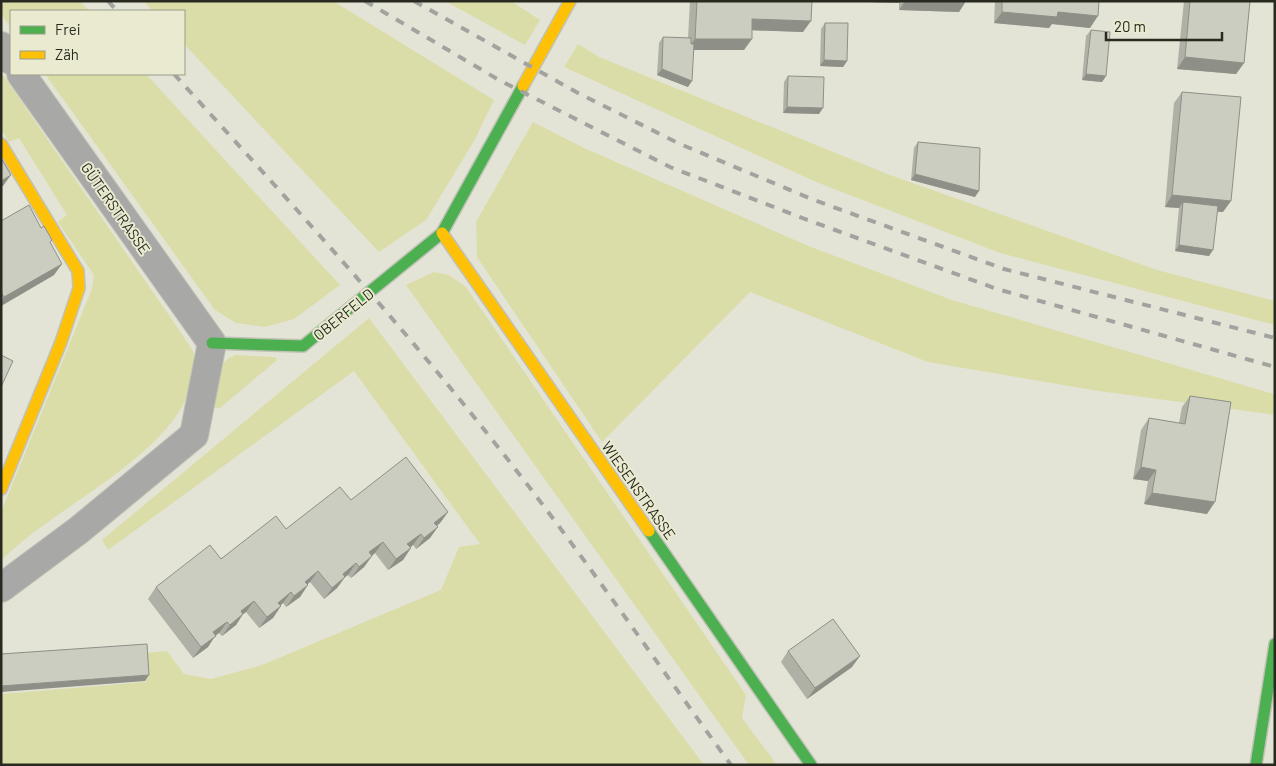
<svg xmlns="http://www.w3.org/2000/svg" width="1276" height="766" font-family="Barlow,sans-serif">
	<rect width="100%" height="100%" fill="#e3e4d6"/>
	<g fill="#dbdda8">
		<polygon points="1,1 80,1 89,11 11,11 11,28 1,14"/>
		<polygon points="143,1 333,1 494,100 474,141 426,220 379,252 184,44 184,11 153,11"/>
		<polygon points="445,1 511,1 540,20 525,45"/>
		<polygon points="578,44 599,57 890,175 1157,270 1275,301 1275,325 1000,253 816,182 564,67"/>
		<path d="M1,72L184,337C187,343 194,350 195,357C196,362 193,370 193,376C181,454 51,507 1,561V512L92,289L94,275L58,222L67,215L19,138L9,142L1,129Z"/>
		<polygon points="45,74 146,74 340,285 294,319 265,327 236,323 215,310"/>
		<polygon points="533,122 584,148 811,247 952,300 1274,394 1275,415 1099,391 928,362 750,292 602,442 477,257 476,222"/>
		<polygon points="434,272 449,275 466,287 746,695 742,718 777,765 749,765 406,285"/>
		<polygon points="369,318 704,765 1,765 1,694 146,682 145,653 167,651 184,674 211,679 262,665 441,590 459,547 480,544 354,371 108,550 102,540"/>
		<path d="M235,355L275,357L277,360L220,408H215L213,403C216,384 215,363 235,355Z"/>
	</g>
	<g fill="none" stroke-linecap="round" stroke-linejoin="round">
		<g stroke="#c1c2b6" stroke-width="30">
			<g id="street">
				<polyline points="1,46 11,60"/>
				<polyline points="1,588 79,530 194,435 212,343 21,74"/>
			</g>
		</g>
		<g stroke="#c1c2b6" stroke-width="14">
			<g id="fast">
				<polyline points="212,343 303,346 442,233 523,86"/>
				<polyline points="649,531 811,765"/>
				<polyline points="1256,765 1275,644"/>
			</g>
		</g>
		<g stroke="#c1c2b6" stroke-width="14">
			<g id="slow">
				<polyline points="523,86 570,1"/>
				<polyline points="1,144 78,271 79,288 61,342 1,489"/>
				<polyline points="442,233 649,531"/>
			</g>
		</g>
		<use href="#street" stroke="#a8a8a7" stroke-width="28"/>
		<use href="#fast" stroke="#4caf50" stroke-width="11"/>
		<use href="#slow" stroke="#ffc107" stroke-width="11"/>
		<g stroke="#a2a39f" stroke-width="4" stroke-dasharray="9 9" stroke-linecap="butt">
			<polyline points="108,1 117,11"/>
			<polyline points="365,1 499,80 670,167 805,219 997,289 1275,367"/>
			<polyline points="414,1 578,93 680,144 814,200 1004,269 1275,338"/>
			<path d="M174,74C282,193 390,311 490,437C575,543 651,655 731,765"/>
		</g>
	</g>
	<g fill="#afb0a6">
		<polygon points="690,1 812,1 803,32 752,30 744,50 693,50 688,87 657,75 659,43 663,37 688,38"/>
		<polygon points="838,1 966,1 959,12 899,10 899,3"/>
		<polygon points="995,1 1099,1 1090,28 1052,24 1049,28 994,23"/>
		<polygon points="1184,1 1250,1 1244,63 1236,74 1177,69"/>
		<polygon points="825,23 847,61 843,67 820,66 821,29"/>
		<polygon points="1091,30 1106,76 1102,82 1082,80 1086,36"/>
		<polygon points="788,76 819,114 783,113 784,82"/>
		<polygon points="1182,92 1223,212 1217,212 1209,256 1175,251 1179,208 1165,207 1174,103"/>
		<polygon points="918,142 975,197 911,180 914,148"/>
		<polygon points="1,221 41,228 50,243 54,275 1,306"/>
		<polygon points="1190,396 1207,514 1144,504 1148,481 1133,479 1141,430 1149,418 1179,423 1182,407"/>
		<polygon points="351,500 448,512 440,523 437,526 430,538 416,549 413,545 410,548 403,560 388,570 375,553 372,556 364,567 351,578 348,575 345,577 337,588 324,599 310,582 307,585 300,597 286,607 283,603 280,606 273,618 259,628 246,612 243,614 236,625 222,636 219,633 215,636 208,647 193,658 148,599 156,587"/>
		<polygon points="788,651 852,667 807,699 781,662"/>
	</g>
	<g fill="#8e9087">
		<polygon points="839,1 900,1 899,3"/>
		<polygon points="905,1 966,1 959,12 899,10"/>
		<polygon points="1002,12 1058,12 1098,16 1090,28 1052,24 1049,28 994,23"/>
		<polygon points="752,19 811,21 803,32 744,30"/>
		<polygon points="695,39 752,39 744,50 687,50"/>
		<polygon points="1185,57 1244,63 1236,74 1177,69"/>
		<polygon points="824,60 847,61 843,67 820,66"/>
		<polygon points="662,69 692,81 688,87 657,75"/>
		<polygon points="1086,74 1106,76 1102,82 1082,80"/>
		<polygon points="787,107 823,108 819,114 783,113"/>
		<polygon points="915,174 979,191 975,197 911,180"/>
		<polygon points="11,175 3,186 1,187 1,181"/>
		<polygon points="1172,195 1231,201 1223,212 1182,208 1183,202 1179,208 1165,207"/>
		<polygon points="1179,245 1213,250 1209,256 1175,251"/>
		<polygon points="62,264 54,275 1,306 1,302 4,297"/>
		<polygon points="1141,467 1156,470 1148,481 1133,479"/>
		<polygon points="1152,493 1215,502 1207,514 1144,504"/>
		<polygon points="448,512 440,523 426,534 434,523"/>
		<polygon points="438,527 430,538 416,549 424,538"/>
		<polygon points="421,534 413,545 399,556 407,544"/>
		<polygon points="383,542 375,553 361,564 369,552"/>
		<polygon points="411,548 403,560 388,570 396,559"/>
		<polygon points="372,556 364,567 351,578 359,567"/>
		<polygon points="356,563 348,575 336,584 345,577 337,588 324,599 343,574"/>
		<polygon points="318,571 310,582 297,593 305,582"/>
		<polygon points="308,585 300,597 286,607 294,596"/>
		<polygon points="291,592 283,603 270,614 278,603"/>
		<polygon points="254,601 246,612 233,622 241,611"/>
		<polygon points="281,606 273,618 259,628 267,617"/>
		<polygon points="243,614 236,625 222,636 230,625"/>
		<polygon points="227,622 219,633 215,636 208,647 193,658 201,647 213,632"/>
		<polygon points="860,656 852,667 807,699 815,688"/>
		<polygon points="149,675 145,681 1,692 1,686"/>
	</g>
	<g fill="#cbcdc1" stroke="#8e9087">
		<polygon points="697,1 812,1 811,21 752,19 752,39 695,39"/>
		<polygon points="1002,1 1099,1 1098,16 1058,12 1057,17 1002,12"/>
		<polygon points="1190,1 1250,1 1244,63 1185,57"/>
		<polygon points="825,23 848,23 847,61 824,60"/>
		<polygon points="1091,30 1110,32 1106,76 1086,74"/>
		<polygon points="663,37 691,38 691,44 694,44 692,81 662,69"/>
		<polygon points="788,76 824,77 823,108 787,107"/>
		<polygon points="1182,92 1241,97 1231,201 1172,195"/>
		<polygon points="918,142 980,148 979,191 915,174"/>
		<polygon points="1,158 11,175 1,181"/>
		<polygon points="1183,202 1218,206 1213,250 1179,245"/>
		<polygon points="29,205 41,228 44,226 52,240 50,242 62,264 4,297 1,292 1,221"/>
		<polygon points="1,355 13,361 1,387"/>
		<polygon points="1190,396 1231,402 1215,502 1152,493 1156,470 1141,467 1149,418 1185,424"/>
		<polygon points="406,457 448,512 434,523 438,527 424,538 421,534 407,544 411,548 396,559 383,542 369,552 372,556 359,567 356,563 343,574 345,577 332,588 318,571 305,582 308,585 294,596 291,592 278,603 281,606 267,617 254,601 241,611 243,614 230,625 227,622 213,632 216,636 201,647 156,587 210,545 221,559 276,516 286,529 340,487 351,500"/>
		<polygon points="833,619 860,656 815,688 788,651"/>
		<polygon points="147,644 149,675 1,686 1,654"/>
	</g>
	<g text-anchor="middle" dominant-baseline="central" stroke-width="4" stroke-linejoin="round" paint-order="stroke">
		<g font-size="15" fill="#28291f" stroke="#e9ead0">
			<text transform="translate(116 208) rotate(55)">GÜTERSTRASSE</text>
			<text transform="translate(343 314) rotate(-39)">OBERFELD</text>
			<text transform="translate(639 490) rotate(55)">WIESENSTRASSE</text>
		</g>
	</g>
	<rect width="1276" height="766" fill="none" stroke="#28291f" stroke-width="5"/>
	<rect x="10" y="10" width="175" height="65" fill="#e9ead0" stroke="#9c9d89"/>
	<rect x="20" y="26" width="25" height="8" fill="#4caf50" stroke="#9c9d89"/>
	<text x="55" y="35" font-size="15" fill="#28291f">Frei</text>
	<rect x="20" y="51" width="25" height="8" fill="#ffc107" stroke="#9c9d89"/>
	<text x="55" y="60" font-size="15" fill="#28291f">Zäh</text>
	<path d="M1106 32v8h116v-8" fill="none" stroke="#28291f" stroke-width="2.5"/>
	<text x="1114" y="32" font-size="15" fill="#28291f" stroke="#e9ead0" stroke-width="4" paint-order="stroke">20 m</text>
</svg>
